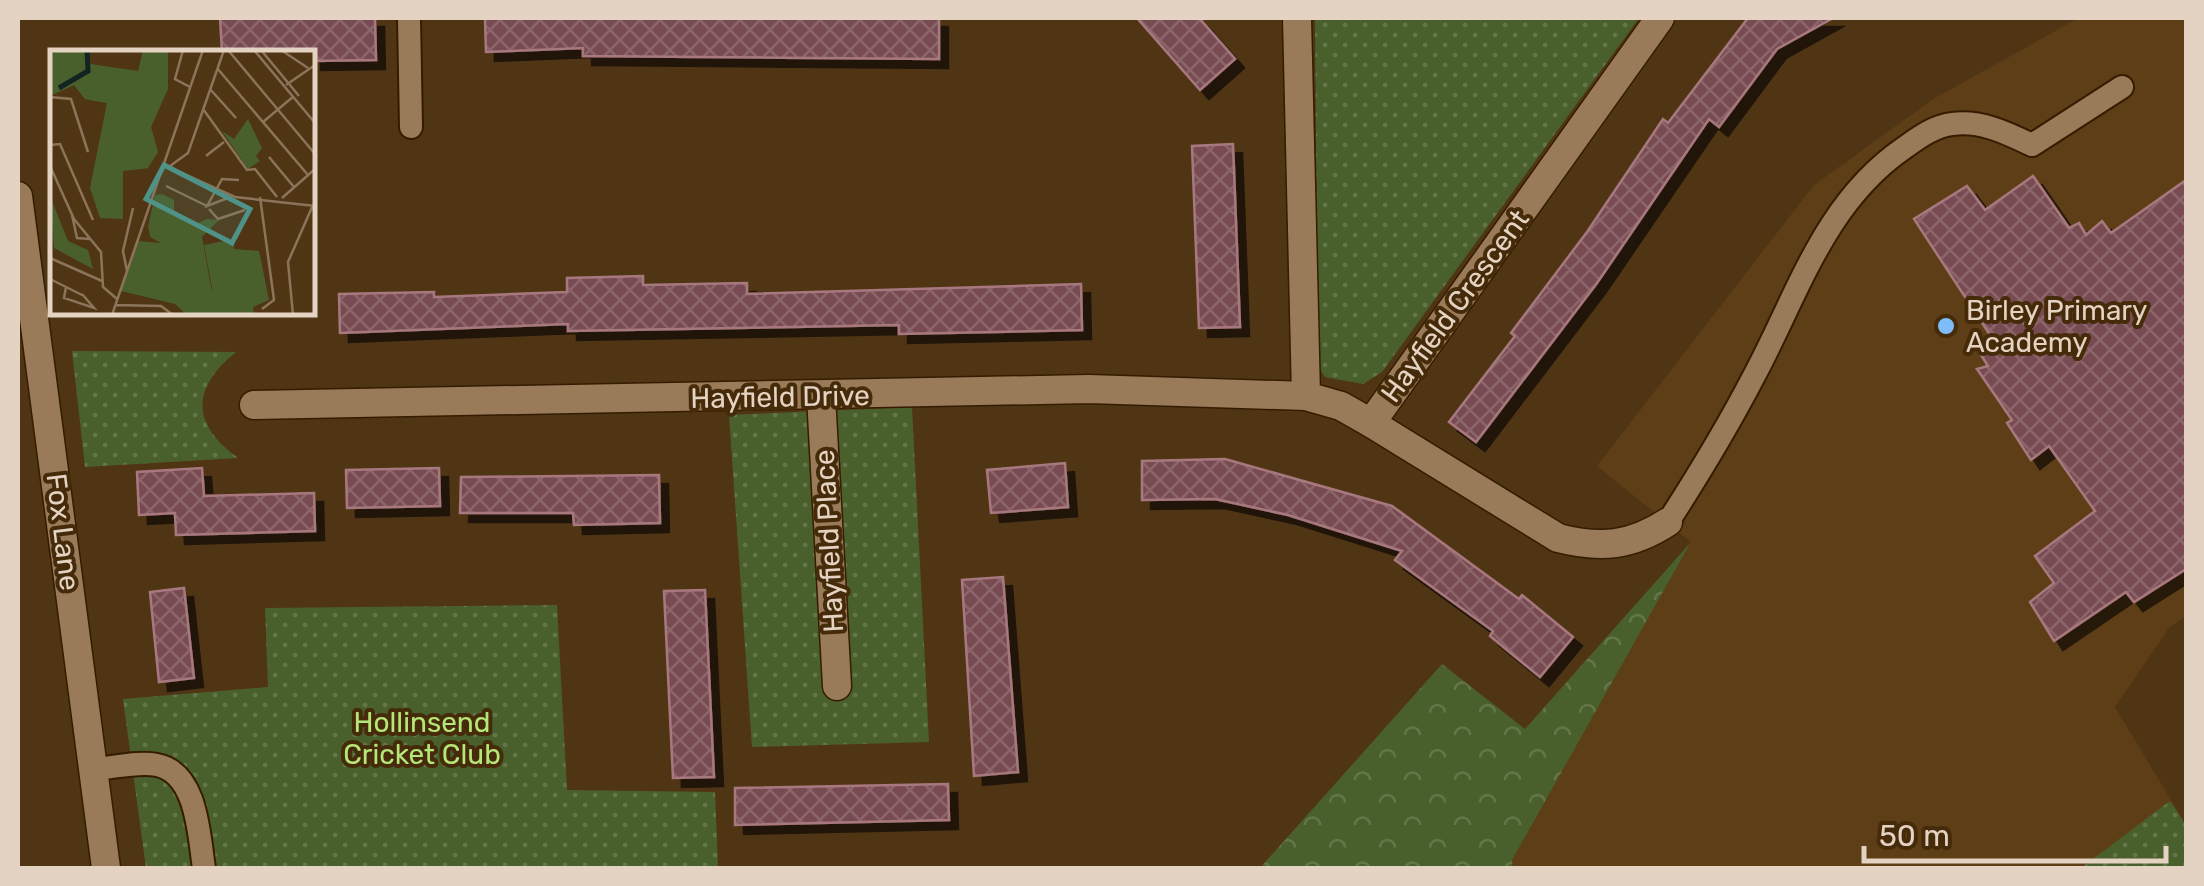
<svg xmlns="http://www.w3.org/2000/svg" width="2204" height="886" font-family="Rubik,sans-serif">
	<defs>
		<pattern id="green-dots" width="8" height="8" patternUnits="userSpaceOnUse" patternTransform="scale(2.5)"><rect width="8" height="8" fill="#49602d"/><path d="M2 2h.1M6 6h.1" fill="none" stroke="#63764a" stroke-width="1.8" stroke-linecap="round"/></pattern>
		<pattern id="forest-crowns" width="20" height="18" patternUnits="userSpaceOnUse" patternTransform="scale(2.5)"><rect width="20" height="18" fill="#49602d"/><path d="M2 6a3 3 0 1 1 6 0M12 15a3 3 0 1 1 6 0" fill="none" stroke="#63764a"/></pattern>
		<pattern id="building-cross-hatch" width="8" height="8" patternUnits="userSpaceOnUse" patternTransform="scale(2.5)"><rect width="8" height="8" fill="#784c53"/><path d="M0 0l8 8M0 8l8-8" fill="none" stroke="#8b656a"/></pattern>
		<filter id="shadow"><feDropShadow dx="9" dy="9" stdDeviation="0" flood-color="#0009"/></filter>
	</defs>
	<rect width="100%" height="100%" fill="#503515"/>
	<polygon fill="#5e3e16" points="2079,18 2186,18 2186,616 2169,628 2115,707 2186,825 2186,868 1513,868 1512,860 1691,542 1597,466 1814,185 1935,98"/>
	<g fill="url(#green-dots)">
		<polygon points="1315,18 1639,18 1382,372 1363,384 1325,377 1318,366"/>
		<path d="M72,351L236,352C191,388 191,424 238,458L85,467Z"/>
		<polygon points="912,407 929,742 752,747 729,415"/>
		<polygon points="557,605 567,790 715,792 718,868 146,868 123,699 268,687 265,608"/>
		<polygon points="2170,801 2186,825 2186,868 2081,868"/>
	</g>
	<polygon fill="url(#forest-crowns)" points="1691,542 1512,860 1513,868 1260,868 1442,664 1525,729"/>
	<g fill="url(#building-cross-hatch)" stroke="#a8787f" stroke-width="2.5" filter="url(#shadow)">
		<polygon points="220,18 375,18 376,60 312,61 312,52 222,52"/>
		<polygon points="485,18 939,18 939,59 583,56 583,48 486,52"/>
		<polygon points="1137,18 1199,18 1235,59 1200,90"/>
		<polygon points="1748,18 1833,18 1777,49 1719,127 1709,119 1597,283 1476,442 1449,422 1515,336 1511,333 1587,232 1663,119 1668,123"/>
		<polygon points="1233,144 1240,327 1199,328 1192,146"/>
		<polygon points="2033,176 2069,228 2079,223 2086,235 2102,221 2111,233 2186,180 2186,569 2134,602 2126,592 2054,641 2030,602 2054,583 2035,556 2095,511 2049,446 2031,460 2007,423 2012,420 1977,369 1988,366 1976,347 1992,338 1914,219 1967,186 1985,210"/>
		<polygon points="643,276 643,285 747,283 747,294 1081,284 1082,330 899,334 899,325 568,331 568,324 340,333 339,294 434,292 434,297 567,292 567,278"/>
		<polygon points="1225,459 1392,506 1519,599 1522,595 1573,637 1540,677 1490,636 1493,631 1395,560 1402,551 1288,515 1215,499 1142,500 1142,461"/>
		<polygon points="1065,463 1068,507 991,513 987,470"/>
		<polygon points="202,468 204,496 314,493 315,531 176,535 175,513 139,515 137,472"/>
		<polygon points="439,468 440,506 347,508 346,470"/>
		<polygon points="659,475 660,523 574,525 573,513 460,513 461,477"/>
		<polygon points="1003,577 1018,772 974,776 962,580"/>
		<polygon points="184,588 194,678 159,682 150,592"/>
		<polygon points="705,590 714,777 673,778 664,591"/>
		<polygon points="948,784 949,820 735,825 735,788"/>
	</g>
	<g fill="none" stroke-linecap="round" stroke-linejoin="round">
		<g stroke="#351c00" stroke-width="26">
			<g id="service">
				<polyline points="409,18 411,127"/>
				<path d="M1668,522C1699,474 1728,426 1754,376C1798,294 1824,203 1904,148C1918,138 1934,126 1952,124C1981,120 2007,133 2032,145L2122,87"/>
				<path d="M93,769C112,768 139,761 157,765C198,773 199,838 204,868"/>
			</g>
		</g>
		<g stroke="#351c00" stroke-width="31">
			<g id="minor">
				<polyline points="1297,18 1306,396 1341,406 1371,423 1660,18"/>
				<polyline points="821,396 837,686"/>
				<polyline points="254,405 1089,389 1306,396"/>
				<path d="M1371,423L1558,538C1601,549 1631,546 1668,522"/>
			</g>
		</g>
		<g stroke="#351c00" stroke-width="31">
			<polyline id="tertiary" points="18,196 106,868"/>
		</g>
		<use href="#service" stroke="#997b59" stroke-width="22"/>
		<use href="#minor" stroke="#997b59" stroke-width="28"/>
		<use href="#tertiary" stroke="#997b59" stroke-width="28"/>
	</g>
	<circle fill="#7fbdfa" stroke="#452b09" stroke-width="4" cx="1946" cy="326" r="10"/>
	<g text-anchor="middle" dominant-baseline="central" stroke-width="8" stroke-linejoin="round" paint-order="stroke">
		<g font-size="28" fill="#e4d3c2" stroke="#452b09">
			<text transform="translate(1455 306) rotate(-54)">Hayfield Crescent</text>
			<text transform="translate(780 397) rotate(-1)">Hayfield Drive</text>
			<text transform="translate(63 532) rotate(83)">Fox Lane</text>
			<text transform="translate(829 541) rotate(-93)">Hayfield Place</text>
		</g>
		<g font-size="28" fill="#e4d3c2" stroke="#452b09" text-anchor="start">
			<text x="1966" y="310">Birley Primary<tspan x="1966" dy="32">Academy</tspan></text>
		</g>
		<g font-size="28" fill="#b5e778" stroke="#452b09">
			<text x="422" y="722">Hollinsend<tspan x="422" dy="32">Cricket Club</tspan></text>
		</g>
	</g>
	<g transform="translate(50 50)">
		<rect width="265" height="265" fill="#503515"/>
		<path d="M0,0H36L40,14L88,21L93,0H118V39L101,77L108,102L98,118L73,121V169L50,168L40,138L57,53L35,49L24,35L0,46ZM198,69L212,98L206,106L210,111L198,119L172,81L184,89ZM112,144L124,150V165L144,175L163,243L154,195L183,189L184,199L209,201L219,250L203,257L204,265H137L125,254L71,241L88,191L111,193L100,187L98,176L105,145ZM0,146L18,191L38,200L43,219L4,198Z" fill="#49602d"/>
		<path d="M36,0L40,14L89,22L88,28L118,39L93,36L86,56L94,68L88,115L98,118L69,121L82,106L78,89L85,76L75,69L85,33L68,30L60,59L72,64V81L56,77L51,89L57,53L35,49L24,35L0,45L32,21ZM157,169L169,170L152,187L162,243L144,175Z" fill="#49602d"/>
		<path fill="none" stroke="#122422" stroke-width="5" d="M9,38L38,21L37,0"/>
		<path fill="none" stroke="#8b745a" stroke-width="2.5" d="M133,0L125,29L140,37M178,0L265,104M204,0L265,73M211,0L249,46M231,0L258,18M167,18L258,125M236,35L265,15M160,39L186,68M0,47L21,49L38,102M153,59L197,120L205,119L227,147M213,72L244,46M0,95L10,94L43,170M166,98L156,106L174,92M219,107L244,137M114,115L185,147L265,156M0,116L24,169L51,202L53,237L67,249M120,116L138,103L174,0M116,136L157,156M183,146L157,156L172,129L189,130M210,147L224,250L212,259M232,148L265,119M159,159L168,169L195,160M22,165L27,188L40,189M0,208L52,231M77,221L73,201L83,158M0,229L32,245M16,237L14,248L44,258L32,244M65,255L111,256L123,265M62,265L153,0M243,265L238,212L263,155"/>
		<path fill="#4f9287" fill-opacity="0.15" stroke="#4f9287" stroke-width="5" d="M114,115L200,159L182,193L96,149Z"/>
		<rect width="265" height="265" fill="none" stroke="#e4d3c2" stroke-width="5"/>
	</g>
	<rect width="2204" height="886" fill="none" stroke="#e4d3c2" stroke-width="40"/>
	<path d="M1864 846v15h302v-15" fill="none" stroke="#e4d3c2" stroke-width="5"/>
	<text x="1879" y="846" font-size="30" fill="#e4d3c2" stroke="#452b09" stroke-width="8" paint-order="stroke">50 m</text>
</svg>
